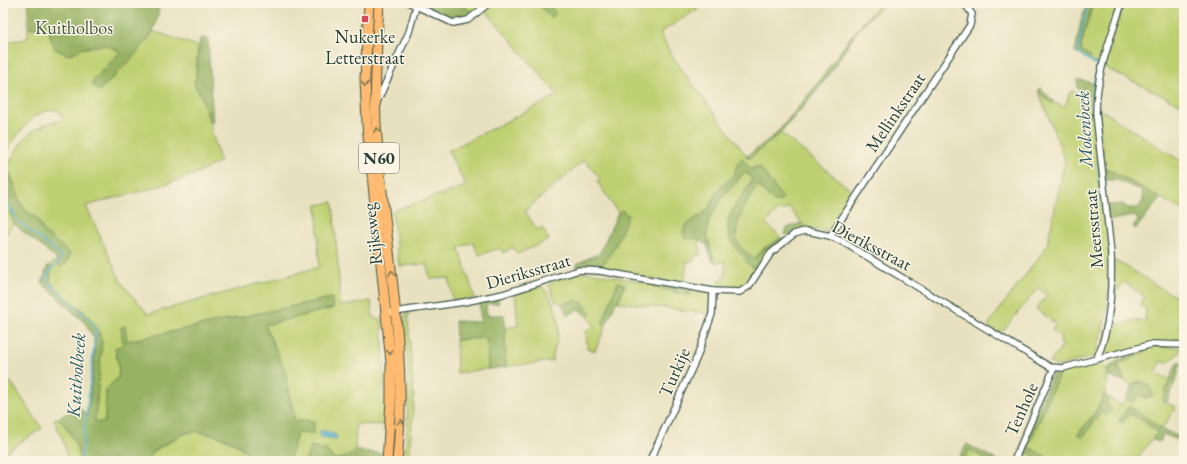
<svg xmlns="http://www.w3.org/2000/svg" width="1187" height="464" font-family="'EB Garamond',serif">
	<rect width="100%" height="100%" fill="#fcf5e5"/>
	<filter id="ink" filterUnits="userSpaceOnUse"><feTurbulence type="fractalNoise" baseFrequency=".025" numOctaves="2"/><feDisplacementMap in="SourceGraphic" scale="8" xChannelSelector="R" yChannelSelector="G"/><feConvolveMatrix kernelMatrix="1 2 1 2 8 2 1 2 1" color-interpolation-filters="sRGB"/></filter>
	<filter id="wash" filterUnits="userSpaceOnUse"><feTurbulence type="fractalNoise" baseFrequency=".012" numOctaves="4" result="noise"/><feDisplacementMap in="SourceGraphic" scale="16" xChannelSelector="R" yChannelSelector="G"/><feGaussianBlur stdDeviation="0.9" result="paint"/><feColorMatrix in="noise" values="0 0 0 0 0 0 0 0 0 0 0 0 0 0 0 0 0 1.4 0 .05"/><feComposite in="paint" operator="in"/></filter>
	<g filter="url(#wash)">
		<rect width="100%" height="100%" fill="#e8e1bf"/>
		<g fill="#bfd072" stroke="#6f8653">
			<polygon points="458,3 485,3 474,13"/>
			<path d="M492,3H538L555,13L547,3H707L660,33L672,56L748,158L781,133L856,194L829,232L805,228L789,207L783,211L780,209L766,223L781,238L763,249L754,259C749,254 741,250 738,243C730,229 750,196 758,185L771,199C769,184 769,176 756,166L751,169L742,159L738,162L734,175L717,191L709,209L685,226V238L697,239L699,241L701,255H695L694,261H687L684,285L600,269L617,243L622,210L618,213L597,181L600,178L584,160L525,211L537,230L542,227L549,240L517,254L513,247L503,253L500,248L479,255L473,242L459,248L475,298L453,302L449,278L430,279L427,264L399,266L392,211L466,186L448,151L558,95L484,9Z"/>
			<polygon points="881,3 885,3 866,21 854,36 852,35"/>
			<polygon points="1093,3 1120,3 1099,65 1089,60 1091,57 1081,50 1081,45"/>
			<polygon points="1124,3 1184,3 1184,106 1103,67"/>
			<path d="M38,24L50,25V37C58,40 76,49 84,48C101,48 105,40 120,53L93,81L98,91L113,78L153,31L198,46L195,87L201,95L206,110L220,161C187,183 126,194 86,206L121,282L148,314L319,267L317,205L333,202L341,306L371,301L373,318L382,319L385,386L384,425L356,424L355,452L341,459H334L325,450L311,446L305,461H289L297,433L305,420L295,422L285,371L265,325L333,308L331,298L127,341L125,326L123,346L115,348L119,370L118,377L106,391L105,423L95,422L102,341L91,320L50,282L51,268L47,267L57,260L65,264L67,263L44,232L37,218L25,210L20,202L10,173L3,167L5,161L9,162C13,159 12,156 15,152C27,133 38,124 60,121L62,117L59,111C36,103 10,143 3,160V42L26,39L28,36V28H38Z"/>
			<polygon points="1038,90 1047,100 1065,107 1069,94 1072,91 1092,101 1089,105 1095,113 1110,259 1107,311 1096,356 1058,366 1049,363 1063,345 1059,342 1062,338 1052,330 1056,324 1036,309 1047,295 1038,288 1003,331 998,332 988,325 1047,246 1065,160"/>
			<polygon points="1098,108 1184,163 1184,211 1104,167"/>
			<path d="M746,173L752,177V180L729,218L730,238L747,260L746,262L756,270C746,290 741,290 719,290L721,278L725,277V261L716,263L714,260L707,236L709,219L724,195L738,181L742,174Z"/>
			<polygon points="3,189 14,224 3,237"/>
			<path d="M1113,260C1138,271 1159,290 1184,300V313L1179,326L1184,328V343L1102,355L1109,320H1117V325L1131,321H1145L1146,310L1139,304L1145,297L1124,282L1114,295L1112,294Z"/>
			<path d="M588,272L653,284L652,286L685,295L690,294L691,290L706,293L711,296L710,314L618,302L625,284L602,323L606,325L595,351L587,348L586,330L594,327L588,316L591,313L576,300L562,304L555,301L549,285C557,276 576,273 588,272Z"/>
			<path d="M540,286C545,288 547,293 550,297C564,324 558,334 552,361L506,367L505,328L518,326L515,294Z"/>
			<path d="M410,312L408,318L414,398L409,461H404C410,414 408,367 404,319L406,313Z"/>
			<polygon points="487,338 488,369 457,373 456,340"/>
			<path d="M1155,346L1183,348L1176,356L1167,363L1161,361L1156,374L1170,379L1162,401L1176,407L1162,429L1129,406L1119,421L1122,423L1130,412L1158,432L1135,461H1055L1028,447L1060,372L1059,370L1096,361L1107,369C1112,394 1093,415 1078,434L1083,437L1101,412L1112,409L1106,403L1109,398L1121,405L1126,399L1133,402L1141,381L1135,383L1132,386L1125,381L1118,365L1142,353L1147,347Z"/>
			<polygon points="11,382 42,428 3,454 3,388"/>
			<path d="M59,418C69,431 79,444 79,461H68L65,446L54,419Z"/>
			<path d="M193,431C219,435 237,440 255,461H153L148,455L181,435Z"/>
			<polygon points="969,449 989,461 964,461"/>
			<polygon points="1021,449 1044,461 1016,461"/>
		</g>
		<g fill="#97b264" stroke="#5b784c">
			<path d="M28,3H159C159,12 157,22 153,31C146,46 112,79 98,91L92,85L93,81L120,52C103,38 86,47 68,55L55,49L50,37V25L38,24V28H28Z"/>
			<path d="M422,3H458L474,13C453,29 441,16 420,6Z"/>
			<polygon points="547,3 556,13 551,18 538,4"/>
			<polygon points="1087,3 1093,3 1081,45 1081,50 1091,57 1089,60 1075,52 1081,21"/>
			<polygon points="852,35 854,36 829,75 811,98 779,134 749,159 747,156 776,134 815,87"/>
			<polygon points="203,38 208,40 213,123 211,123 201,95 194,82 196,78 200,39"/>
			<polygon points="1077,79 1096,84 1094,98 1091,98 1078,89"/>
			<polygon points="1041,88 1054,102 1052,104 1038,90"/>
			<path d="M742,158L751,169L760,167L783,199L779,202H774L758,185C750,197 730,229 738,243C741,249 749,254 754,259L763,249L781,238L784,239L756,270L746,262L747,260C715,230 728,215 750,185L752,180L750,175L746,173L742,174L738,181L724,195L709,219L707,236L714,260L712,261L707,245L697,239L685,238L683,233L685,226L709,209L717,191L734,175L738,162Z"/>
			<polygon points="3,167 10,173 20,202 25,210 37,218 44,232 70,253 67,263 60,267 57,264 57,259 14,224 3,189"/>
			<polygon points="1104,167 1160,198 1136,229 1133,227 1138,221 1136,216 1109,220 1107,205 1123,204 1128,208 1138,208 1143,201 1142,191 1117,180 1105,180"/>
			<path d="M622,210L628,215C621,235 613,252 600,269L577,268V264L595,255L597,256L600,252L618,213Z"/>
			<polygon points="801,223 805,228 795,231 788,235 785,234 787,228"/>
			<path d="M47,267L51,268L50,282C67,301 96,314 102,341L95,422H105L106,390L118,377L119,370L115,348L123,345L121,327L125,326L127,341L332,298L333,308L265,325L285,371L295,422L305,420L314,421V433H297L289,461H255C251,456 247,451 242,447C233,440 204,430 192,432C177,433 161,447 149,455L153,461H79C79,444 69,431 59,418L78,406L87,416L94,362V338L85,323L42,283Z"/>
			<polygon points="618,282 625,284 618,302 616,302 606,325 602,323"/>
			<polygon points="653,284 691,290 690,295 685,295 652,286"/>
			<polygon points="498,298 499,303 486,304 487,315 504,315 506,367 488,369 487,338 456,340 455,321 481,322 479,301"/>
			<polygon points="576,300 583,303 591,313 588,316 578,309 568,316 562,304"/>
			<path d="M1147,347L1145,352L1118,365L1125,381L1109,377L1107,369C1121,358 1130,352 1147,347Z"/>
			<polygon points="1177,362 1181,363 1177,370 1179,371 1167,402 1162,401"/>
			<polygon points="1055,369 1060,372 1028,447 1055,461 1044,461 1021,449"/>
			<polygon points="1141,381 1150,385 1153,396 1147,398 1138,395 1133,402 1126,399 1133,385"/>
			<polygon points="1104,394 1109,398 1106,404 1112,409 1107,416 1101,412 1083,437 1078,435 1099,407"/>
			<polygon points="1129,406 1162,429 1184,439 1184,443 1163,434 1160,442 1153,440 1158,432 1130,413 1122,423 1119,421"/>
			<polygon points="967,444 998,461 989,461 969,450 964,461 957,461"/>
			<path d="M311,446L326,450L334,459C344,460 348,453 357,451C367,450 372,454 382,453L381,461H305Z"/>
		</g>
		<polygon fill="#51afd0" stroke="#387682" points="321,431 326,431 336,435 337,439 320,437 319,432"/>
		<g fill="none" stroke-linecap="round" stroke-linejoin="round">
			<g stroke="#51afd0" stroke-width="1.5">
				<polyline points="1088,3 1078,50 1078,53 1097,65 1092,96 1093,112 1103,216"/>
				<path d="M3,195L17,220L61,256C59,265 49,267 46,280L91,321L96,330L81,461"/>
			</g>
		</g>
	</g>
	<g filter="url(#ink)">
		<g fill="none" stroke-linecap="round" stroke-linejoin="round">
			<g stroke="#3d5649" stroke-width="8">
				<g id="minor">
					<polyline points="410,3 453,23 468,20 489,3"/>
					<polyline points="377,102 409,32 417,3"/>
					<polyline points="830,236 970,25 972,14 964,3"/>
					<polyline points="387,313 464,302 503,294 579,270 600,271 713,291 740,292 749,286 771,253 794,234 805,231 812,232 830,236 843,242 1050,367 1063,368 1153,344 1184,345"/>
					<path d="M1097,358C1111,327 1112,287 1111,253L1096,113C1096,74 1110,40 1122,3"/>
					<polyline points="650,461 697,357 712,314 713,291"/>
					<polyline points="1014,461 1054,368"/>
				</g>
			</g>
			<g stroke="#3d5649" stroke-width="11">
				<g id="trunk">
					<polyline points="369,3 365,79 367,125 391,363 391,401 387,461"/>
					<path d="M379,3C377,43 374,83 376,124C383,239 409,344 397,461"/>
				</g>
			</g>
			<use href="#minor" stroke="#fff" stroke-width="5.5"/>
			<use href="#trunk" stroke="#febb71" stroke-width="9"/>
		</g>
		<defs><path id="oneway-chevron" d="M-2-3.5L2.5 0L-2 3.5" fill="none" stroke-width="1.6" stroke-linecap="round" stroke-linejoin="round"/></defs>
		<g stroke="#83764f">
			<use href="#oneway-chevron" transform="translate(365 84) rotate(90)"/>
			<use href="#oneway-chevron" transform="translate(377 130) rotate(-94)"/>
			<use href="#oneway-chevron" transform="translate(392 273) rotate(-97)"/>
			<use href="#oneway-chevron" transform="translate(390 352) rotate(86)"/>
			<use href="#oneway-chevron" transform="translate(401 422) rotate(-87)"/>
		</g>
	</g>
	<rect fill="#d1495b" stroke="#fcf5e5" stroke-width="1.5" x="361" y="15" width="8" height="8" rx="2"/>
	<g text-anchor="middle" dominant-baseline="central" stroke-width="3" stroke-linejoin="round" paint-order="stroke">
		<rect fill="#fcf5e5" stroke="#617469" stroke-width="1" x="359" y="143" width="40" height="30" rx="3"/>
		<g font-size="17" font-weight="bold" fill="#1f3d34">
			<text x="379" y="158">N60</text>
		</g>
		<g font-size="18" fill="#3f5a40" stroke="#fcf5e5">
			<text x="74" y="27">Kuitholbos</text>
		</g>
		<g font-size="18" fill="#1f3d34" stroke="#fcf5e5">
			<text x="365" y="36">Nukerke<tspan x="365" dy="21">Letterstraat</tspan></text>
		</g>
		<g font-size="18" fill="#1f3d34" stroke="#fcf5e5">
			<text transform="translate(895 112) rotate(-56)">Mellinkstraat</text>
			<text transform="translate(1093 229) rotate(-95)">Meersstraat</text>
			<text transform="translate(372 234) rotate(-97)">Rijksweg</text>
			<text transform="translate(872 245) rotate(28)">Dieriksstraat</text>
			<text transform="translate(528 271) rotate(-16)">Dieriksstraat</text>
			<text transform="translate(674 372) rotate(-66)">Turkije</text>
			<text transform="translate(1021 409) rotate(-66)">Tenhole</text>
		</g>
		<g font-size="19" font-style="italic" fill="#2e5f63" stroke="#fcf5e5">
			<text transform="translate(1084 129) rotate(-93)">Molenbeek</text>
			<text transform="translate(76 375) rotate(-86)">Kuitholbeek</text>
		</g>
	</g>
	<rect width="1187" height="464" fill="none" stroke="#fcf5e5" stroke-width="16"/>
</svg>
